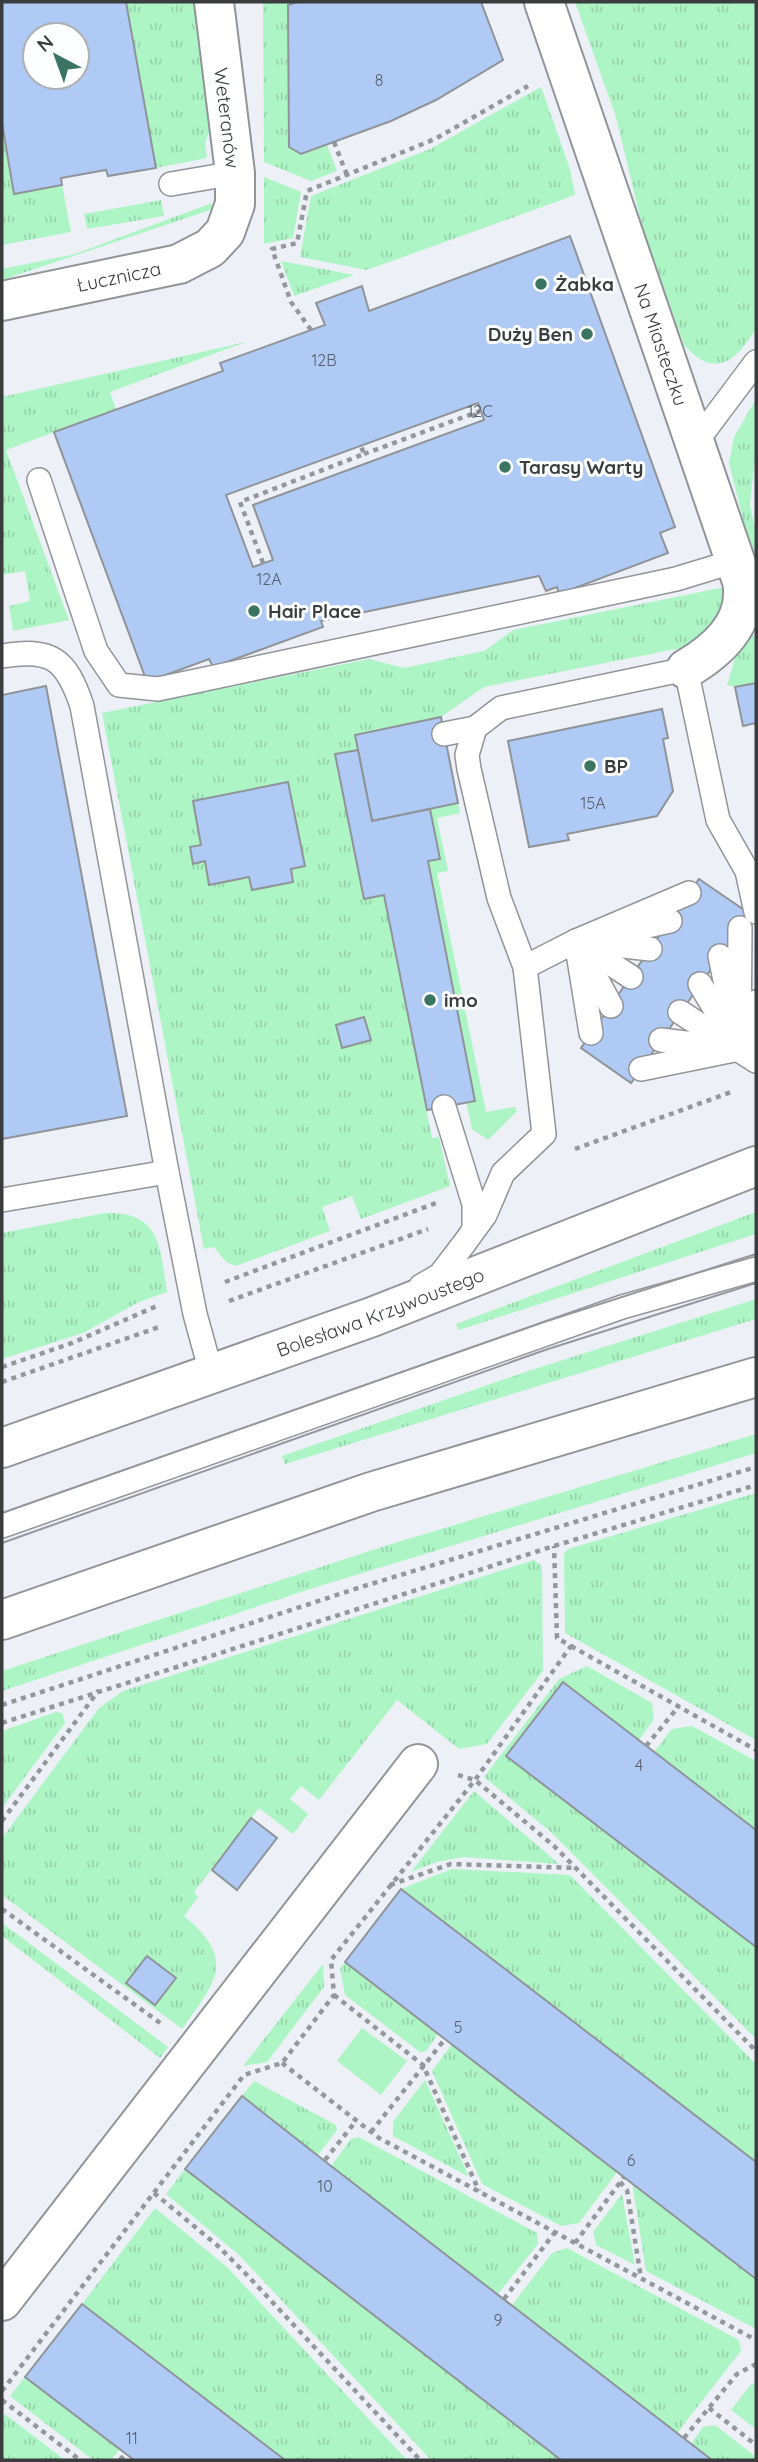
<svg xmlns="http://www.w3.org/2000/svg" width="758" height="2462" font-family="Quicksand,sans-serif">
	<defs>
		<pattern id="grass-tufts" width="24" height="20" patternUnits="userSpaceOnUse" patternTransform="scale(1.75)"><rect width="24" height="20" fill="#adf5c5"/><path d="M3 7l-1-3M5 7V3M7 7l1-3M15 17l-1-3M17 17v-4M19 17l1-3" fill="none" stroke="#96d3aa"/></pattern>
	</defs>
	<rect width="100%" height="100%" fill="#edf1f7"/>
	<g fill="url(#grass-tufts)">
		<polygon points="126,2 198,2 212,124 205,143 207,158 156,168"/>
		<polygon points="263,2 297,2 288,5 289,147 301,154 327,145 337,171 311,181 264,162"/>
		<path d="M575,2H756V329C736,361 715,380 684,345L643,230L616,117Z"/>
		<polygon points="541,87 570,169 575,195 367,270 300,257 311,196 430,149"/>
		<polygon points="2,123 14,193 62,185 71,232 2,245"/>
		<polygon points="264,177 301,192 293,238 264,244"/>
		<polygon points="161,200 164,216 87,229 84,214"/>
		<polygon points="212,203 213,209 2,280 2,269 75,254"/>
		<polygon points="281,261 354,275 294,296"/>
		<polygon points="246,342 110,392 116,409 6,450 69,620 13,631 9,606 30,601 25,571 2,575 2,397"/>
		<polygon points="756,399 756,449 750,504 756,535 756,571 729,463 734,437"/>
		<polygon points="730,586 719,621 691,646 484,687 441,717 355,735 358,750 335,754 364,899 384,895 432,1138 439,1137 450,1186 361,1219 352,1196 322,1207 330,1231 236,1266 226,1262 214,1247 204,1249 102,713 369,659 404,668 484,651 513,630"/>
		<polygon points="751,631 756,640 756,683 735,687 727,685 736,655"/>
		<polygon points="756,1212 756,1234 459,1330 456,1324"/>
		<path d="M105,1213C161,1211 160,1247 167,1292L139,1302L83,1333L2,1359V1233Z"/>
		<polygon points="756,1299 756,1319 285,1464 282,1456 525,1372"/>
		<polygon points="756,1434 756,1453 310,1589 2,1691 2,1671 388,1545"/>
		<polygon points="756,1493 756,1740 565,1633 564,1554 568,1549"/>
		<path d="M534,1560L542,1566L543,1671L487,1744L459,1749L397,1700L319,1800L301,1786L290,1799L308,1814L293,1834L259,1808L194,1892L198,1897L184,1916C237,1960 216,1981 182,2029L2,1895V1838L99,1708L123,1691Z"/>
		<polygon points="587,1666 652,1703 654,1719 639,1740 563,1682 506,1756 756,1947 756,2039 551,1832 484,1777 559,1679"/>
		<polygon points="56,1712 62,1713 65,1723 2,1808 2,1731"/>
		<polygon points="692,1726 756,1761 756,1830 654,1752 672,1729"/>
		<polygon points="474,1791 559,1864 464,1857 436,1862 411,1872"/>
		<polygon points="452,1869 570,1875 756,2064 756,2162 401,1889"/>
		<polygon points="2,1923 168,2047 160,2058 2,1936"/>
		<polygon points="345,1962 438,2034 426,2051 420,2052 345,1995 340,1968"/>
		<polygon points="323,1964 324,1987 267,2062 243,2066"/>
		<polygon points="452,2044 617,2172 579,2223 561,2226 482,2184 432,2071"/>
		<polygon points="425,2080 469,2177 393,2136 393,2122"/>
		<polygon points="254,2081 336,2125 337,2130 318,2155 242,2096"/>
		<polygon points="359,2137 537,2233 538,2244 498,2294 331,2166 351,2139"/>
		<polygon points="185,2169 561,2460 431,2460 239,2255 166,2194"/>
		<polygon points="632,2182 756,2279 756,2329 646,2271"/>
		<polygon points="622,2194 635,2265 596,2245 593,2232"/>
		<polygon points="155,2208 227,2267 407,2460 285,2460 82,2304"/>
		<polygon points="567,2248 739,2340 741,2351 677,2433 512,2305 552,2253"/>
		<polygon points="25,2377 120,2449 111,2460 93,2460 10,2396"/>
		<polygon points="5,2414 65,2460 2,2460 2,2418"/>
		<polygon points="715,2425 756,2457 756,2460 712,2460 691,2444 703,2427"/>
	</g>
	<g fill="#adf5c5">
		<polygon points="458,803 460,813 437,818 448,871 437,873 486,1112 515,1107 517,1111 488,1140 472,1129 466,1102 475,1101 428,861 440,859 430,809"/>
		<polygon points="362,2028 407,2061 381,2095 337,2061"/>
		<polygon points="752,2383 756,2386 756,2429 731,2410"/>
	</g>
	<g fill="#aecaf5" stroke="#909499" stroke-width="2" fill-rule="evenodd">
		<path d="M2,2H126L156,168L108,176L106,170L61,178L62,185L14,194L2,123ZM35,35H77V77H35Z"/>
		<polygon points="297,2 481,2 503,60 436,100 391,121 301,154 289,147 288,5"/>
		<path d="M570,236L675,527L660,533L668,553L559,594L557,587L546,591L539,576L321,621L323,627L213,667L209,659L147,682L54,432L223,371L220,363L325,325L316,303L362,286L369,311ZM478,403L484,420L253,505L273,560L253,567L226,495Z"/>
		<polygon points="756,683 756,723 743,726 735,687"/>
		<polygon points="46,686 127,1116 2,1139 2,695"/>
		<polygon points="662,709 668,738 663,739 673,791 657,816 567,834 569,840 529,847 508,741"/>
		<polygon points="441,717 458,803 372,821 355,735"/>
		<polygon points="358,750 372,821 430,809 440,859 428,861 475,1101 427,1110 384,895 364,899 335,754"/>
		<polygon points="288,782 305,866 291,869 293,882 252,890 249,877 209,885 205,861 193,864 190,847 201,845 193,801"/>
		<polygon points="699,879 750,914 631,1083 581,1048"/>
		<polygon points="364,1017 371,1040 342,1048 336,1025"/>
		<polygon points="563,1682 756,1830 756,1947 506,1756"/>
		<polygon points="251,1818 277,1838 237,1890 212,1870"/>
		<polygon points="401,1889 756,2162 756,2279 345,1962"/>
		<polygon points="147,1956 176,1978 155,2005 126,1983"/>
		<polygon points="242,2096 331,2166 712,2460 561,2460 185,2169"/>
		<polygon points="82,2304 285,2460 134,2460 25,2377"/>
	</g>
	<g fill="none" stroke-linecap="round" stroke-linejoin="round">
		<g stroke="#91959a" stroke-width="26">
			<g id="service">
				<polyline points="171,184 235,173"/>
				<polyline points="696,442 756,362"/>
				<polyline points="39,480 96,651 119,685 158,689 676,579 735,561"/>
				<path d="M2,656C51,648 66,658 82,706L167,1172L195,1314L211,1372"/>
				<polyline points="444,734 475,728"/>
				<polyline points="629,930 670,921"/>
				<polyline points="576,941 689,893"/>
				<polyline points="576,941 591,1033"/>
				<polyline points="580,941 650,949"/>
				<polyline points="584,956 611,1006"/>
				<polyline points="720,956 730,1005"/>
				<polyline points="525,967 499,898 469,769 467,755 475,728 501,708 686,669 718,820 747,871 756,912"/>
				<polyline points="700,984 730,1034"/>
				<polyline points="680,1012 756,1061"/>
				<polyline points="661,1040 718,1047"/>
				<polyline points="739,1049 740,928"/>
				<polyline points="754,1059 756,1002"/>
				<polyline points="641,1069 739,1049"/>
				<polyline points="444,1107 474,1204 474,1229"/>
				<polyline points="2,1200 167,1172"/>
				<polyline points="421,1286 440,1275 463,1245 485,1215 503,1173 544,1134 525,967 576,941 631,977"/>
				<polyline points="2,1526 622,1307 756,1269"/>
			</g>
		</g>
		<g stroke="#91959a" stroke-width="42">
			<g id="minor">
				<path id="s1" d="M544,2L742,581C750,622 717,651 686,669"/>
				<path id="s2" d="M2,301L179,264L210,248L225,232L235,204V173L214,2"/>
				<polyline points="2,2301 418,1764"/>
			</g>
		</g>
		<g stroke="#91959a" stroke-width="42">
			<g id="tertiary">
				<path id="s3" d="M2,1448L372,1317L756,1166"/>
				<polyline points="2,1620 371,1492 756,1377"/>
			</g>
		</g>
		<g stroke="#94979b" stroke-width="4.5" stroke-dasharray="5 5" stroke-linecap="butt">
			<polyline points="334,142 347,175"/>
			<polyline points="311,330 291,302 272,249 297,243 307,191 435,139 528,86"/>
			<polyline points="473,413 477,423"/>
			<polyline points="364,454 480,411"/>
			<polyline points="263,563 240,502 364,454 361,446"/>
			<polyline points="575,1149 734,1091"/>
			<polyline points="225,1282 436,1203"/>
			<polyline points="229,1301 428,1229"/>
			<polyline points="2,1367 72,1343 157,1306"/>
			<polyline points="2,1382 162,1326"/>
			<polyline points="571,1646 756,1750"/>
			<polyline points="2,1705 361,1587 756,1467"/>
			<polyline points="2,1723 554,1546 756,1485"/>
			<polyline points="646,1746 679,1706"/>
			<polyline points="458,1775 475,1780 554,1846 756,2051"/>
			<polyline points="2,1821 99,1690"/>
			<polyline points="390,1885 451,1864 576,1868"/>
			<polyline points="2,1909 163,2025"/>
			<polyline points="334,1995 423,2065 479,2191"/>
			<polyline points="282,2063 379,2138 756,2340"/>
			<polyline points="371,2132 445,2039"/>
			<polyline points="325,2160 356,2121"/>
			<polyline points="620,2182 627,2190 641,2278"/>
			<polyline points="154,2193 218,2246 247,2275 420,2460"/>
			<polyline points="575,2243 624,2177"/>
			<polyline points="504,2299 555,2232"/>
			<polyline points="2,2391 244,2075 282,2063 334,1995 331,1960 475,1780 571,1646 557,1638 554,1546"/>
			<polyline points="2,2400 80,2460"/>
			<polyline points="709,2408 756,2445"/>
			<polyline points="684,2438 737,2374 756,2364"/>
			<polyline points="120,2460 125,2454"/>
		</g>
		<use href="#service" stroke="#fff" stroke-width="23"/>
		<use href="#minor" stroke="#fff" stroke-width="38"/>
		<use href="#tertiary" stroke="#fff" stroke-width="38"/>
		<g stroke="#95989c" stroke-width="2">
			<polyline points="2,1513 544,1322 756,1254"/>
			<polyline points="2,1543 545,1350 756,1283"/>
		</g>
	</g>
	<g fill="#397560" stroke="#fdfeff" stroke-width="2.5">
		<circle cx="541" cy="284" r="7"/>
		<circle cx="587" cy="334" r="7"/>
		<circle cx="505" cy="467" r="7"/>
		<circle cx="254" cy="611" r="7"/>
		<circle cx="590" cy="766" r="7"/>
		<circle cx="430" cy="1000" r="7"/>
	</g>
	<g text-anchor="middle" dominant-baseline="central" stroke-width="6" stroke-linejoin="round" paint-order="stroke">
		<g font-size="16" fill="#57606c">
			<text x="379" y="80">8</text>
			<text x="324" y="360">12B</text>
			<text x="480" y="411">12C</text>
			<text x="269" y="579">12A</text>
			<text x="593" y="803">15A</text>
			<text x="639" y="1765">4</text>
			<text x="458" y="2027">5</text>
			<text x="631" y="2160">6</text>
			<text x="325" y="2186">10</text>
			<text x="498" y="2320">9</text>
			<text x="132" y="2438">11</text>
		</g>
		<g font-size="19" fill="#3a3c3e" stroke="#fdfeff">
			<text transform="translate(227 118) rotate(83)">Weteranów</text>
			<text stroke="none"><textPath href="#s2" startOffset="119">Łucznicza</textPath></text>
			<text stroke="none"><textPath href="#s1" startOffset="362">Na Miasteczku</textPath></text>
			<text stroke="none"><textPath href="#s3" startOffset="402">Bolesława Krzywoustego</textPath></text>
		</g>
		<g font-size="19" font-weight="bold" fill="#3a3c3e" stroke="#fdfeff" text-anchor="start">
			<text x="555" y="284">Żabka</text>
			<text x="573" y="334" text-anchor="end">Duży Ben</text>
			<text x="519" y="467">Tarasy Warty</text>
			<text x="268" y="611">Hair Place</text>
			<text x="604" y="766">BP</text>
			<text x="444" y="1000">imo</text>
		</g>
	</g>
	<rect width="758" height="2462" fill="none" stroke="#3a3c3e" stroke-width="7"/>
	<g transform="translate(56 56) rotate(319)"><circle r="33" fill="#fdfeff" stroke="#afb0b2" stroke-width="2"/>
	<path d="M0-5L12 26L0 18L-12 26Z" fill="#397560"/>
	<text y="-10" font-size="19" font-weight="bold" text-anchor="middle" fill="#3a3c3e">N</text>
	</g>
</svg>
